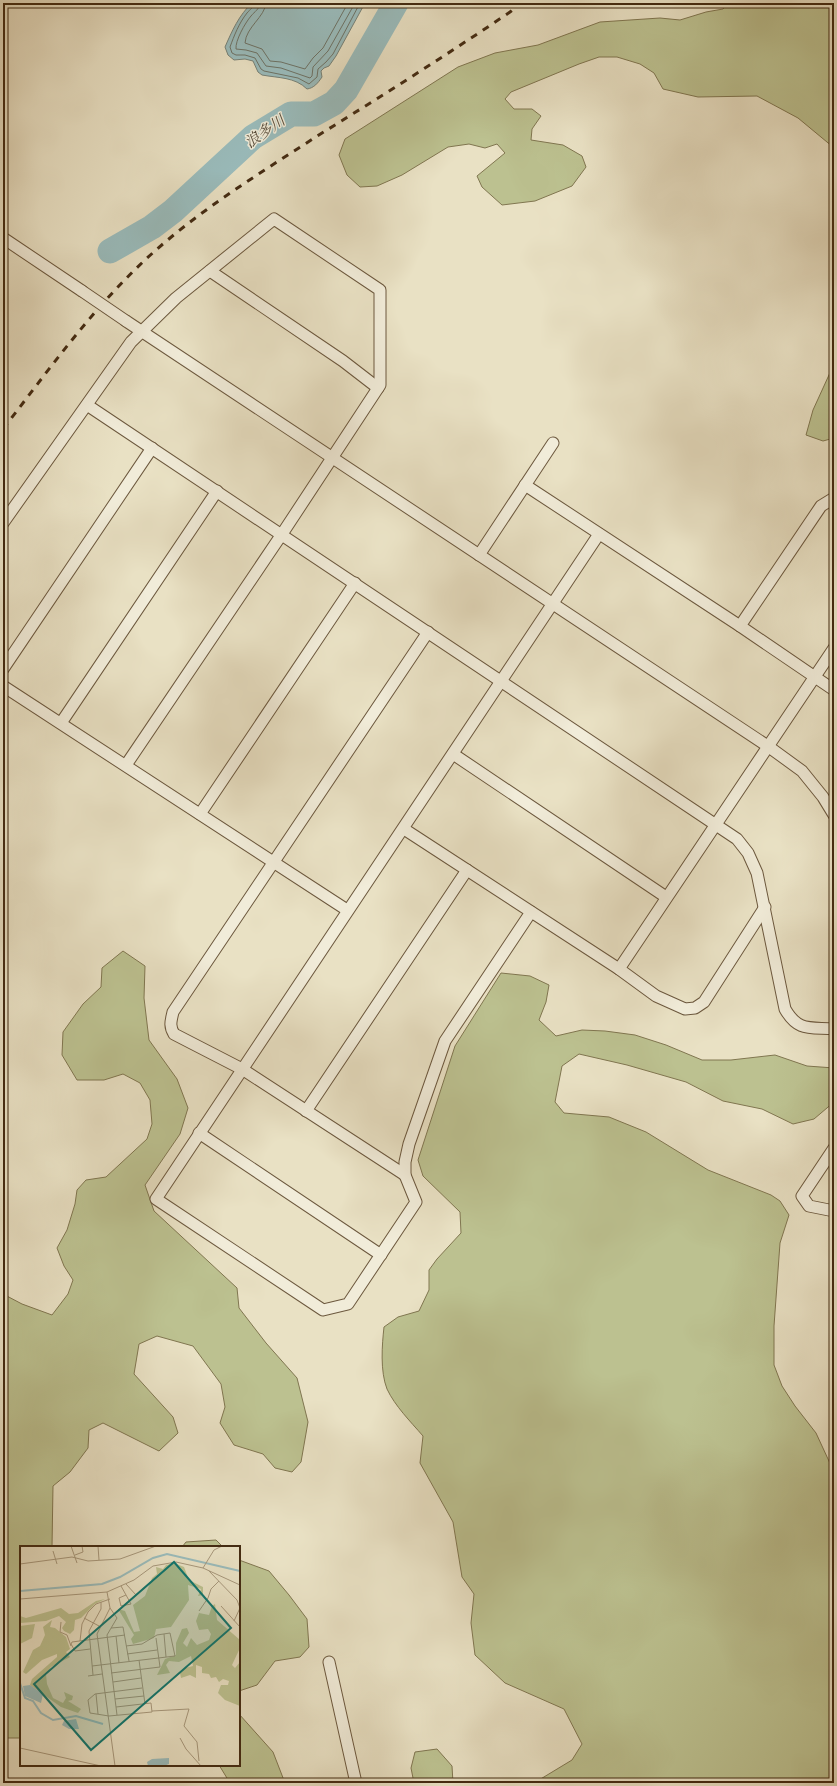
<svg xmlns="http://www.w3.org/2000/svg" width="837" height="1786" font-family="'Libre Bodoni','Noto Serif JP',serif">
	<rect width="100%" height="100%" fill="#e9e1c4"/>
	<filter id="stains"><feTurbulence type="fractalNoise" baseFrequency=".005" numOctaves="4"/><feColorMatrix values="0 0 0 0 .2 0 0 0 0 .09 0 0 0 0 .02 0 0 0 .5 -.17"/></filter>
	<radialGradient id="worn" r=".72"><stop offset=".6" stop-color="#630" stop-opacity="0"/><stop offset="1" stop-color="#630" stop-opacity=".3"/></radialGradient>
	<g fill="#bcc190" stroke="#807650">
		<polygon points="728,3 834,3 834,152 833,147 798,118 757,96 698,97 663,89 654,73 640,64 617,57 599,57 579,64 511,92 505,99 514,109 532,109 541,116 532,129 531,140 563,145 582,156 586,167 572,186 535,201 502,205 482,187 477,176 505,153 497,144 485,148 469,144 448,147 402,175 377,186 360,187 347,175 339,155 345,139 458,67 495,53 538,45 600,22 660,18 680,20 706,12 723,9"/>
		<polygon points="834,364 834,438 823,441 806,435 813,410"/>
		<polygon points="123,951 145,966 144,998 149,1040 177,1079 188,1108 180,1134 145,1185 154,1211 237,1288 239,1308 266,1343 297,1378 308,1422 301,1462 292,1472 275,1468 263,1454 234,1445 220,1423 225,1407 221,1384 193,1346 157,1336 139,1344 134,1374 173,1417 178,1433 159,1451 103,1423 89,1430 88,1448 70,1472 53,1486 52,1547 21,1547 21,1738 3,1738 3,1294 22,1304 52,1315 68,1294 73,1280 64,1266 57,1248 67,1230 75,1204 77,1190 86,1180 106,1177 147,1139 152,1124 150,1100 140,1083 123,1074 104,1080 77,1080 62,1055 63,1032 83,1004 101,987 102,968"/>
		<path d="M501,973L530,976L549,985L546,1002L539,1020L556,1036L582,1030L605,1031L635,1035L666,1045L702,1060H731L775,1055L807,1066L834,1068V1102L814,1119L793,1124L762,1109L723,1101L686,1082L627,1065L579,1054L562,1066L555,1102L564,1113L609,1117L646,1132L708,1170L771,1195L780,1201L789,1215L780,1243L774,1326V1365L782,1386L795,1406L816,1433L834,1472V1778L829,1783H534L572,1760L582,1744L564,1709L505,1683L475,1655L471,1623L474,1594L462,1577L453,1522L420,1463L423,1436C410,1421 395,1406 387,1389C380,1371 382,1345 384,1327L398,1317L419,1311L429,1290V1270L437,1259L461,1233L460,1212L423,1176L418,1160L455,1046Z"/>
		<polygon points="216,1540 223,1547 182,1547 186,1542"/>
		<polygon points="239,1560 269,1571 289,1595 307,1619 309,1647 300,1657 275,1661 257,1685 239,1691"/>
		<polygon points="239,1714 273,1752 285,1783 230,1783 219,1765 239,1765"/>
		<polygon points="437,1749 452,1766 453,1783 414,1783 411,1768 415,1752"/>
	</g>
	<path fill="#9abcbc" stroke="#778278" d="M252,3H365L336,56L329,66L324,68L321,71L322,77C318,83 314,88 307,89C295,77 278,78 262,75L258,72L253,61L245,59L234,60L228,55L225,47C232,31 239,15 252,3Z"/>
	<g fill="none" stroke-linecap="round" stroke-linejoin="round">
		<g stroke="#6e7366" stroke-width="1">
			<path d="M254,3C254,8 250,9 247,13C239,23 234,36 230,47L232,53L236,55H245L255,58L261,69L264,71L298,78L309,84L317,77L318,69L326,62L333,54L360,3"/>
			<path d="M260,3C259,10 255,11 251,16C245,23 235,41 236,49L246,50L257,53L266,66L281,68L310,78L312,76L313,67L328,51L355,3"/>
			<path d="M266,3C265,17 246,27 245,43L262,49L270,61L281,62L305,69L313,58L323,48L348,3"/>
		</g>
		<polyline stroke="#9abcbc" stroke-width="25" points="110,251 152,227 173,211 253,137 291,114 314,114 334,103 346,90 396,3"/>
		<g stroke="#6c583e" stroke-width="13">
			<g id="street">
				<polyline points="3,238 82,291"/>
				<polyline points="210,271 343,361 378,388"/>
				<polyline points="126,321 769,747 802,771 823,797 834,815"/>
				<path d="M87,405L737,839L748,853L757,873L785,1009C798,1032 810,1027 834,1029"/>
				<polyline points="525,485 740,626 834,690"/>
				<polyline points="3,523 131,342 176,298 274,219 380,290 380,385 282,534 126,765"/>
				<polyline points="479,555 553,443"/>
				<polyline points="740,626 821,506 834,498"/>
				<polyline points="3,669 152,448"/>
				<polyline points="3,686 347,910"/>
				<polyline points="61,723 217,491"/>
				<polyline points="453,754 666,897"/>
				<polyline points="200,814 355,583"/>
				<polyline points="404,829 619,969 656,996 685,1009 695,1008 704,1002 765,907"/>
				<polyline points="531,912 445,1041 409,1144 405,1162 405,1175 416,1202 348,1304 323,1310 156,1199 599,534"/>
				<polyline points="619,969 834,648"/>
				<polyline points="306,1111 467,870"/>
				<polyline points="199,1133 381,1255"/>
				<polyline points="834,1148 802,1196 809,1206 834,1211"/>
				<path d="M405,1175L242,1069L174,1034C169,1026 171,1021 173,1012L428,632"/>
				<polyline points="329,1662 356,1783"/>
			</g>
		</g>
		<use href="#street" stroke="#f1ecd9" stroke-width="11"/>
		<path stroke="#432a11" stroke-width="3" stroke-dasharray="7 7" stroke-linecap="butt" d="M3,429C51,367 97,302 156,250C207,205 265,170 322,133C385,94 448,54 510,12L521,3"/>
		<g stroke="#6c583e" stroke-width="13" stroke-linecap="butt">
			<polyline id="street-bridge" points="82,291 126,321"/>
		</g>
		<use href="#street-bridge" stroke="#f1ecd9" stroke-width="11"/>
	</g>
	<g text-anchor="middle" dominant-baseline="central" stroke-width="3" stroke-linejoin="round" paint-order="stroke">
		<g font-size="15" font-style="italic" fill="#594e3c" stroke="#f1ecd9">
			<text transform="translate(265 132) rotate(-35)">浪多川</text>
		</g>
	</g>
	<g transform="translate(20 1546)">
		<rect width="220" height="220" fill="#e9e1c4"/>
		<path d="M154,17L164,21L169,34L183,41V49L178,50L181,43L168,39L169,54L151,81L136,83L134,92L113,98L111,93L114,89L98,63L105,65L114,86L120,85L113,59L125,50L132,32L137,28L136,21L143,23L146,19ZM85,53L75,58L61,72L55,74L54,84L50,88L44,85L42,82L46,76L39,70L26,75L0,77V70L6,72L41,62L49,68L58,67L76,55ZM195,58L197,74L220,94V102L212,119L215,122L220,116V160L205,154L198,147L201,139H208L209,135L203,133L199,136L196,131L191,132L189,128L182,127V121L176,119V132L170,129L161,132L160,127L165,122L173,120L171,110L159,116L149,115L146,119L150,127L137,129L145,113L156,109V97L162,83L167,82L169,87L163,97L167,101L171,92L177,99L189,94L191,88L188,83L179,84L176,75L179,67L189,69L192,60ZM32,74L30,81L35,82L46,91L50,103L46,106L50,111L31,121L26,128L27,138L33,152L43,157L46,152L44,146L53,150L52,154L48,155L61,163L58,167L41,161L10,139L12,133L37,111V108L22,114L6,128L3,126L13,104L20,100L25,89L23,81ZM15,78L12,92L0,98V80Z" fill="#bcc190"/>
		<path d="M10,139L23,148L21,157L5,150L3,140ZM56,173L59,183H49L42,179L44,175ZM149,212V218L144,220H128L127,216L132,213Z" fill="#9abcbc"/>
		<path fill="none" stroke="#9abcbc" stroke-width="2" d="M0,45L82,38L100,31L133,12L147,8L220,25M0,137L5,152L13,155L21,167L33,174L56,170L83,178"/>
		<path fill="none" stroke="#a7987c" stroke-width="1" d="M51,0L57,17M78,0L79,14M33,5L37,18M55,9L63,6L62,0M0,18L52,11L68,15L100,13L136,0M183,22L194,4L202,0M189,25L217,54L220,62M106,38L116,49M101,40L111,58L101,60L99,52L106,49M87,46L90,62L77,88L95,220M0,53L87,46L114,34L133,20L156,16L183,22L220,39M201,60L220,81M90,62L97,72L87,89L97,169M179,65L188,52L191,43L199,35M64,72L79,80M214,75L220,62M41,76L40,86L47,89L51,100M91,82L103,81L109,115M144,88L146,111M96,90L99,117M60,95L62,78L68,66L76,58L90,53M70,103L55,105L51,98L52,96L105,89M107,108L137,104M119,114L125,158M72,120L155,110L150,87L137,89L122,98L106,100M91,127L140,121L136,92M73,129L69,85L81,63V56M68,130L82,128M93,136L121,132M76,148L78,168M95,153L124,150M96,161L131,157L132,166L89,170L70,167L68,154L75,148L122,142M132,165L169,163L164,180L177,196L179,215M160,192L166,203L181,220M0,202L81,220"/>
		<path fill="#0f766e" fill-opacity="0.15" stroke="#0f766e" stroke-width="2" d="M154,16L211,82L71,204L14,138Z"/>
		<rect width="220" height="220" fill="none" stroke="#432a11" stroke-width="2"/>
	</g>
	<rect width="837" height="1786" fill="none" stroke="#e9e1c4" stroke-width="16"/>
	<rect x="4" y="4" width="829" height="1778" fill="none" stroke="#432a11" stroke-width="2"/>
	<rect x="8" y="8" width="821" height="1770" fill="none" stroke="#432a11"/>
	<rect width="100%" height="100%" filter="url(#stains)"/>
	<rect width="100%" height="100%" fill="url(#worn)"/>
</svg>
